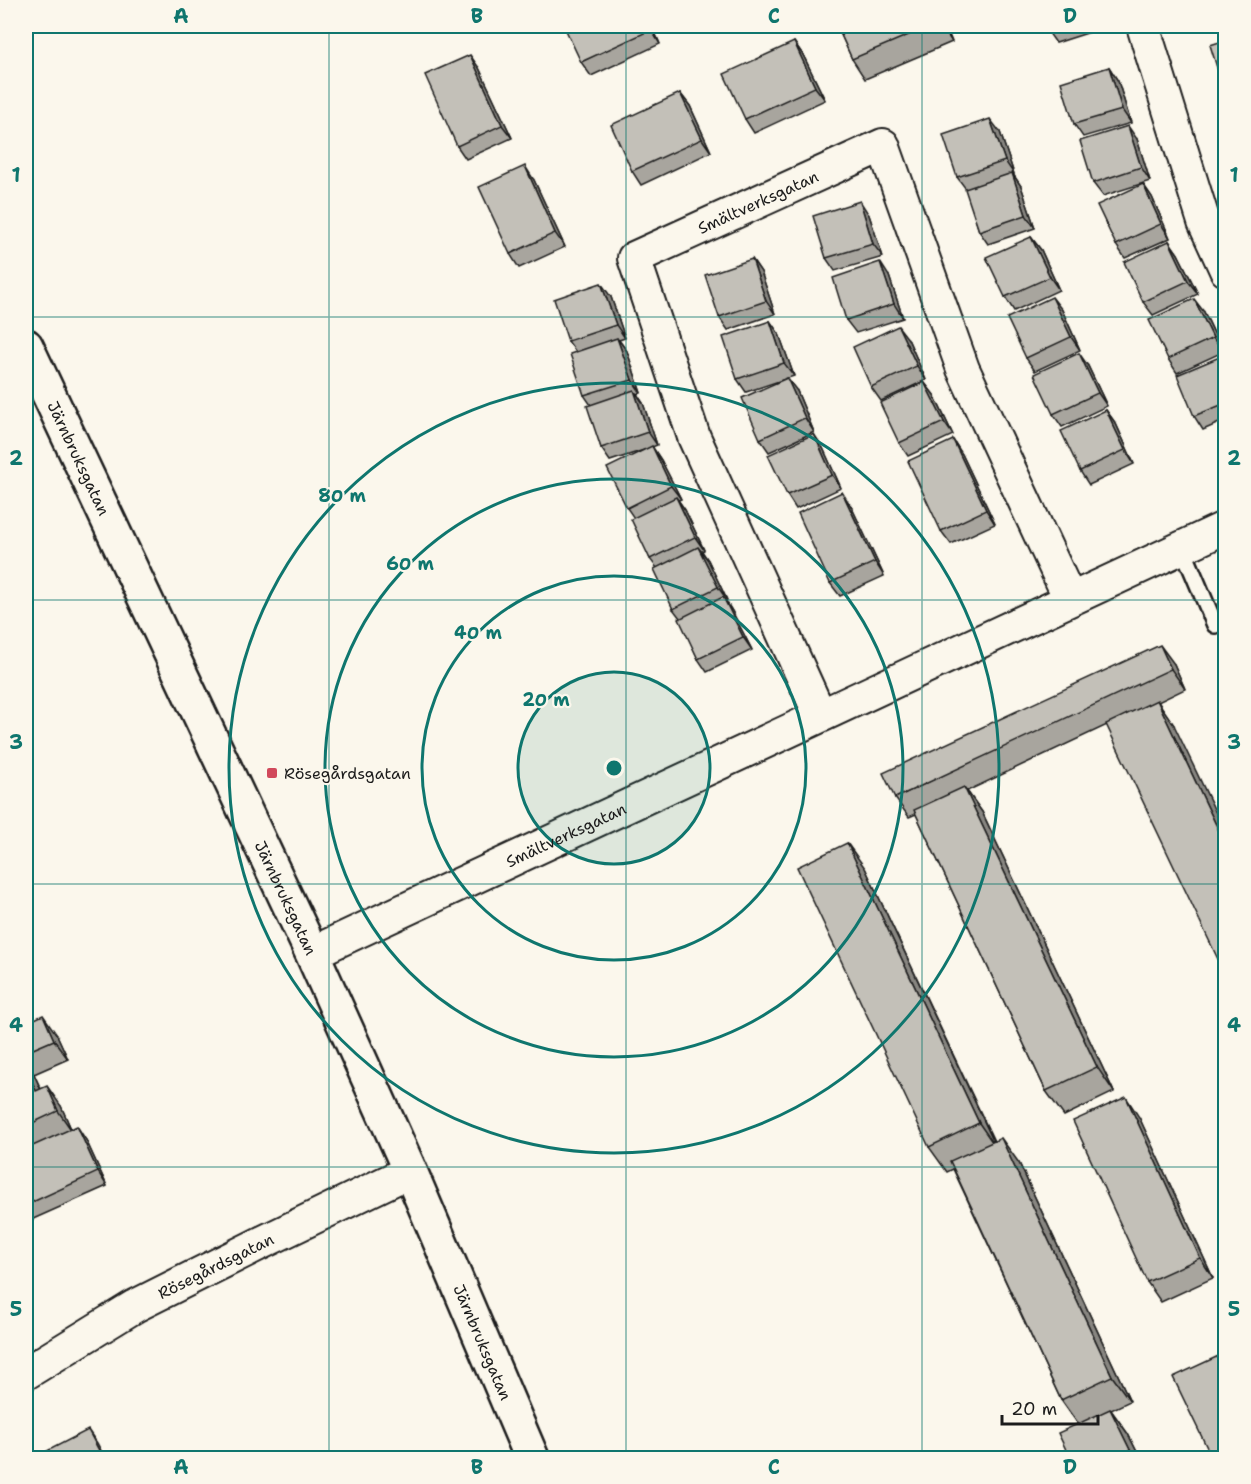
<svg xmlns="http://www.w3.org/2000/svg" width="1251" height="1484" font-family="'Shantell Sans',sans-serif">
	<rect width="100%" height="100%" fill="#fbf7ec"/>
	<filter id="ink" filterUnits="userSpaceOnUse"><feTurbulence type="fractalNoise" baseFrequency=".0167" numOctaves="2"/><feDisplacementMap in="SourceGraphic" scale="12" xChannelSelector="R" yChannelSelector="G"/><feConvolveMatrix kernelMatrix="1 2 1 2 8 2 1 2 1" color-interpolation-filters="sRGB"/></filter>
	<g filter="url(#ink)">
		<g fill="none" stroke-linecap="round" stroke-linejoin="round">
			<g stroke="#1c1c1c" stroke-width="20">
				<polyline id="service" points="1182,547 1215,625"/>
			</g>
			<g stroke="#1c1c1c" stroke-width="36">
				<g id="minor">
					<polyline points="1143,26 1204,222 1226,270"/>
					<path id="s1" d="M820,715L694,437L634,258L883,145L963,369L1070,599"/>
					<path id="s2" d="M312,953L1226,527"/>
					<path id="s3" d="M26,1373L135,1306L257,1245L410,1171"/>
				</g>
			</g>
			<g stroke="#1c1c1c" stroke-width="38">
				<g id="tertiary">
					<path id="s4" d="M26,346L312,953L410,1171L532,1458"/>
				</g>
			</g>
			<use href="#service" stroke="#fbf7ec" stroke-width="15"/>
			<use href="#minor" stroke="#fbf7ec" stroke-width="32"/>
			<use href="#tertiary" stroke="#fbf7ec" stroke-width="33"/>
		</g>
		<g fill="#a8a59e" stroke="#1c1c1c" stroke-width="1.5">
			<polygon points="426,26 441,26 431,32"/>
			<polygon points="652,26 660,44 591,76 581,62"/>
			<polygon points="837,26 945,26 952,42 865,79 852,59"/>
			<polygon points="1045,26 1103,26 1103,28 1056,43 1046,29"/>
			<polygon points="794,42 803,55 825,100 754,133 745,119"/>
			<polygon points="1109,67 1118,81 1131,123 1083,137 1074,124"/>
			<polygon points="479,68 512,138 466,159 457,146"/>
			<polygon points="680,93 690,106 711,152 641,185 632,171"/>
			<polygon points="1000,132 1014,174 1013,174 1021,186 1035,228 988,244 979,231 966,189 957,177"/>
			<polygon points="1137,139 1150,181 1103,196 1093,183"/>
			<polygon points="534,180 565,247 519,268 510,254"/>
			<polygon points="1143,184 1152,197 1170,238 1125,258 1116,245"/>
			<polygon points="869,215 883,257 835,271 826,258"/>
			<polygon points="1031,237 1041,250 1059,290 1014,311 1005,297"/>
			<polygon points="1169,241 1178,254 1198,294 1153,315 1143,302"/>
			<polygon points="752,259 761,272 775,314 728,330 719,317"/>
			<polygon points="889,276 903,318 856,333 846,320"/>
			<polygon points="611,297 625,338 619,340 627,351 641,393 637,394 643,403 657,445 652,447 661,460 681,499 678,500 685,510 704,550 702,551 708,560 727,600 726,601 732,611 752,650 707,672 698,659 680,618 673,609 657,568 650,559 634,518 627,508 647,449 610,461 601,448 591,405 584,395 576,352 568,341"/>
			<polygon points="1062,310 1080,350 1035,371 1026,358"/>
			<polygon points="1204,312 1223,352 1177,373 1168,359"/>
			<polygon points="770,321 779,334 794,376 746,392 737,379"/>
			<polygon points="908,339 926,380 881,401 871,387"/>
			<polygon points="1226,360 1226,420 1203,430 1194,416"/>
			<polygon points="1088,366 1107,406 1062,427 1053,414"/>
			<polygon points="924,382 934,395 953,435 908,456 899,443"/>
			<polygon points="797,391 814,432 769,452 760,439"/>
			<polygon points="1106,410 1116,424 1134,464 1089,485 1080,471"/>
			<polygon points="953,440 962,454 995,524 951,544 941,531"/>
			<polygon points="823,448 841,488 796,509 787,495"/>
			<polygon points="851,506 884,576 840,596 830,583"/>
			<polygon points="1174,664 1185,689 1158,702 1174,725 1107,725 967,791 982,812 1114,1092 1064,1116 1046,1091 916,814 909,817 895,798"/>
			<polygon points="865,868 994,1141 1019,1163 1130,1401 1111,1410 1128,1434 1140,1458 1070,1458 1078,1424 1061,1400 953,1169 947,1172 929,1147"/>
			<polygon points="26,1023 57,1035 68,1059 34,1074 41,1089 61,1106 71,1129 86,1140 107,1186 31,1220 26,1212"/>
			<polygon points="1139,1117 1213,1278 1161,1302 1147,1282"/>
		</g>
		<g fill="#888681" stroke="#1c1c1c" stroke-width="1.5">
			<polygon points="649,26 652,26 660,44 651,30"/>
			<polygon points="941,26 945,26 952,42"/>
			<polygon points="794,42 803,55 825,100 815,87"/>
			<polygon points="470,55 479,68 512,138 502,125"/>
			<polygon points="1109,67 1118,81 1131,123 1122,110"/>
			<polygon points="680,93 690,106 711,152 702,139"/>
			<polygon points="990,119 1000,132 1014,174 1005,161"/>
			<polygon points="1128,126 1137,139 1150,181 1141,167"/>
			<polygon points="525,166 534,180 565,247 555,233"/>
			<polygon points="1012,173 1021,186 1035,228 1026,215"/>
			<polygon points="1143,184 1152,197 1170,238 1161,224"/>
			<polygon points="860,201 869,215 883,257 873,244"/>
			<polygon points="1031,237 1041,250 1059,290 1050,277"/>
			<polygon points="1169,241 1178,254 1198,294 1188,281"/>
			<polygon points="752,259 761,272 775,314 766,301"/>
			<polygon points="880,262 889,276 903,318 894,304"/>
			<polygon points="601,283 611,297 625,338 616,325"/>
			<polygon points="1052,297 1062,310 1080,350 1071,337"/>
			<polygon points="1194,299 1204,312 1223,352 1213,338"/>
			<polygon points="770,321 779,334 794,376 784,363"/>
			<polygon points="898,326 908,339 926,380 917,366"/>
			<polygon points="617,338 627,351 641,393 632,380"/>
			<polygon points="1079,353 1088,366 1107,406 1098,393"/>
			<polygon points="787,378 797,391 814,432 805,418"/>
			<polygon points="924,382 934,395 953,435 944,422"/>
			<polygon points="634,390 643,403 657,445 648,432"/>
			<polygon points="1106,410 1116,424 1134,464 1125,450"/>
			<polygon points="814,434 823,448 841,488 832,475"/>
			<polygon points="953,440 962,454 995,524 986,510"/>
			<polygon points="652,446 661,460 681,499 671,486"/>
			<polygon points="842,492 851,506 884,576 875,562"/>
			<polygon points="676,497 685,510 704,550 695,537"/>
			<polygon points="698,547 708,560 727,600 718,587"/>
			<polygon points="723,597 732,611 752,650 743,637"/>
			<polygon points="1160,645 1174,664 1185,689 1171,669"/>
			<polygon points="1157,700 1174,725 1226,834 1226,846"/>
			<polygon points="964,787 982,812 1114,1092 1097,1067"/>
			<polygon points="847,843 865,868 997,1149 979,1123"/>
			<polygon points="43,1015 57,1035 68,1059 54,1040"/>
			<polygon points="26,1062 34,1074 50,1111 36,1091 26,1067"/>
			<polygon points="47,1086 61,1106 72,1131 58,1111"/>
			<polygon points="1126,1097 1139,1117 1213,1278 1200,1258"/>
			<polygon points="77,1126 86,1140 107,1186 98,1172"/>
			<polygon points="1001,1138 1019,1163 1130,1401 1112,1376"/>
			<polygon points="1110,1409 1128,1434 1140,1458 1134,1458"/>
			<polygon points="88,1430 97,1443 105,1458 103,1458"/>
		</g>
		<g fill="#c3c0b8" stroke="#1c1c1c" stroke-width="1.5">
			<polygon points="564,26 649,26 651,30 581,62"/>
			<polygon points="837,26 930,26 852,59"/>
			<polygon points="1045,26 1058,26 1046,29"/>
			<polygon points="1226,40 1226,86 1223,87 1210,45"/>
			<polygon points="794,42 815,87 745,119 724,74"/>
			<polygon points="470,55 502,125 457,146 425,75"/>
			<polygon points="1109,67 1122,110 1074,124 1061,82"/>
			<polygon points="680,93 702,139 632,171 611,125"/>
			<polygon points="990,119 1005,161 957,177 943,135"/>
			<polygon points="1128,126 1141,167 1093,183 1080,141"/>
			<polygon points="525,166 555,233 510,254 479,187"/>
			<polygon points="1012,173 1026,215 979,231 965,189"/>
			<polygon points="1143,184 1161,224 1116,245 1097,205"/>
			<polygon points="860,201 873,244 826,258 813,216"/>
			<polygon points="1031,237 1050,277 1005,297 986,257"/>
			<polygon points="1169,241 1188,281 1143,302 1124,262"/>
			<polygon points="752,259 766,301 719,317 705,275"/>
			<polygon points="880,262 894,304 846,320 833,278"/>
			<polygon points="601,283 616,325 568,341 554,299"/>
			<polygon points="1052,297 1071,337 1026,358 1007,318"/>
			<polygon points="1194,299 1213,338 1168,359 1149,320"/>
			<polygon points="770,321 784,363 737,379 723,337"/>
			<polygon points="898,326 917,366 871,387 853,347"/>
			<polygon points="617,338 632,380 584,395 570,354"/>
			<polygon points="1079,353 1098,393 1053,414 1034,374"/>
			<polygon points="1222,356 1226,363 1226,403 1194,416 1177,375"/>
			<polygon points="787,378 805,418 760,439 742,398"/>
			<polygon points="924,382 944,422 899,443 880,403"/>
			<polygon points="634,390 648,432 601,448 587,406"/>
			<polygon points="1106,410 1125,450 1080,471 1061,431"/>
			<polygon points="814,434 832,475 787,495 768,455"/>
			<polygon points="953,440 986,510 941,531 908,461"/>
			<polygon points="652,446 671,486 627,508 607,468"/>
			<polygon points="842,492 875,562 830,583 798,513"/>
			<polygon points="676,497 695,537 650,559 631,519"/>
			<polygon points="698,547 718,587 673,609 654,569"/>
			<polygon points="723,597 743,637 698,659 679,619"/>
			<polygon points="1160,645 1171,669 895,798 883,773"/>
			<polygon points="1226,667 1226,677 1222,669"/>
			<polygon points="1157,700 1226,846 1226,976 1106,724"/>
			<polygon points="964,787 1097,1067 1046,1091 914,810"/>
			<polygon points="847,843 979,1123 929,1147 797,867"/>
			<polygon points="43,1015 54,1040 26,1052 26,1023"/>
			<polygon points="26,1067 36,1091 47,1086 58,1111 26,1126"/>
			<polygon points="1126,1097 1200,1258 1147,1282 1073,1121"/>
			<polygon points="77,1126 98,1172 26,1205 26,1149"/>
			<polygon points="1001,1138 1112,1376 1061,1400 950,1161"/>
			<polygon points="1225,1353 1226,1458 1212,1458 1173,1377"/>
			<polygon points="1110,1409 1134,1458 1070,1458 1058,1433"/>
			<polygon points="88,1430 103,1458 51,1458 47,1451"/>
		</g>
	</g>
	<path fill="none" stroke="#0f766e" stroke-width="1.5" stroke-opacity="0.55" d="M329,26V1458M626,26V1458M922,26V1458M26,317H1226M26,600H1226M26,884H1226M26,1167H1226"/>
	<circle cx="614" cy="768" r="96" fill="#0f766e" fill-opacity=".12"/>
	<g fill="none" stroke="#0f766e" stroke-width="3">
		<circle cx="614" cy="768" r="96"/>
		<circle cx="614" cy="768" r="192"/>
		<circle cx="614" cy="768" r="289"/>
		<circle cx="614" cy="768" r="385"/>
	</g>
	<rect fill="#d1495b" stroke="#fbf7ec" stroke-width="2" x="266" y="767" width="12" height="12" rx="3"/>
	<g text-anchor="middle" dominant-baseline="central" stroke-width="4.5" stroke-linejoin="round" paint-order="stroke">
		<g font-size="16" fill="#1c1c1c" stroke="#fbf7ec">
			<text stroke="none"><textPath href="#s1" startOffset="630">Smältverksgatan</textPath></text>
			<text stroke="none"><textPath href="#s4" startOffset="124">Järnbruksgatan</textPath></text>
			<text stroke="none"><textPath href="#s2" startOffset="280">Smältverksgatan</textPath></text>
			<text stroke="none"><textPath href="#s4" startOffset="610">Järnbruksgatan</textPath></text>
			<text stroke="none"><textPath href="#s3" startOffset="218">Rösegårdsgatan</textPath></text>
			<text stroke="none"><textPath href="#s4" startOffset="1096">Järnbruksgatan</textPath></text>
		</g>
		<g font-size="16" fill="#1c1c1c" stroke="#fbf7ec" text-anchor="start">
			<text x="284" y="773">Rösegårdsgatan</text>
		</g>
	</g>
	<circle cx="614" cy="768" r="9" fill="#0f766e" stroke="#fbf7ec" stroke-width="3"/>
	<g font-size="18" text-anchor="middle" font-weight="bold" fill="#0f766e" stroke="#fbf7ec" stroke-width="4.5" stroke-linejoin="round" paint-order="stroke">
		<text x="342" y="502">80 m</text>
		<text x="410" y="570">60 m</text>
		<text x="478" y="639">40 m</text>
		<text x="546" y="706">20 m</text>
	</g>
	<rect width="1251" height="1484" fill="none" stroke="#fbf7ec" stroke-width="66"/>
	<path d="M1002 1415v9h96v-9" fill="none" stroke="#1c1c1c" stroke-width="3"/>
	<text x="1011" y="1415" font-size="18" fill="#1c1c1c" stroke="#fbf7ec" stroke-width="4.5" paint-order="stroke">20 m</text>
	<rect x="33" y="33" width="1185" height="1418" fill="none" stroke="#0f766e" stroke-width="2"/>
	<g font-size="20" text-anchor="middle" font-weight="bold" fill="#0f766e">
		<text x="181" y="23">A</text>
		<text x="477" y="23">B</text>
		<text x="774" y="23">C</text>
		<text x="1070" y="23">D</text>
		<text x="16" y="182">1</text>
		<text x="1234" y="182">1</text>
		<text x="16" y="465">2</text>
		<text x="1234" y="465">2</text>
		<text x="16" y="749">3</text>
		<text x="1234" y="749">3</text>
		<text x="16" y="1032">4</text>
		<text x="1234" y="1032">4</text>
		<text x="16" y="1316">5</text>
		<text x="1234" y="1316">5</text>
		<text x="181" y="1474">A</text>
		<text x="477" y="1474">B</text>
		<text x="774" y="1474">C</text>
		<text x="1070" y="1474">D</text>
	</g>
</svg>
